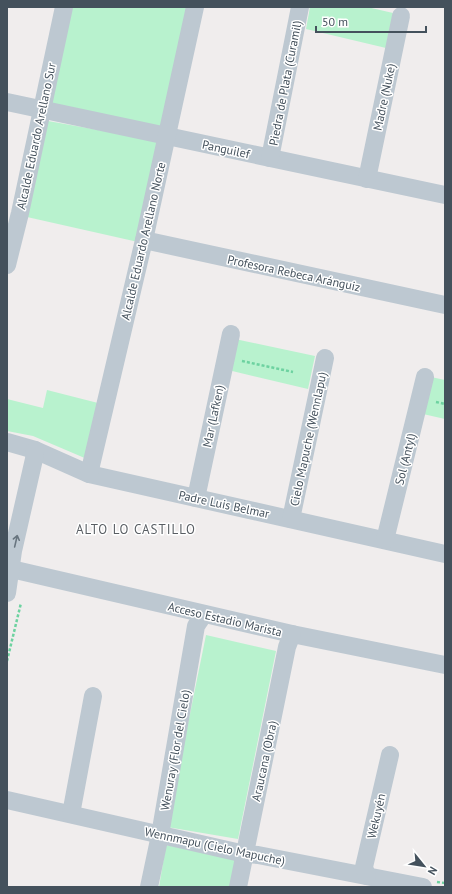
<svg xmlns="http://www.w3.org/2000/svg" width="452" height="894" font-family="'PT Sans',sans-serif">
	<rect width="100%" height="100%" fill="#f0eded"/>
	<g fill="#b8f2ce">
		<polygon points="69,7 190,7 163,132 47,109"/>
		<polygon points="310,7 367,7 393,13 386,48 306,29"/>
		<polygon points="48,121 160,141 138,242 27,217"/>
		<polygon points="235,339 315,356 308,389 228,370"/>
		<polygon points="431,377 445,380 445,419 423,414"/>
		<polygon points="47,390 98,403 87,459 33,436 7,431 7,399 43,408"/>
		<polygon points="206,635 276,651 238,839 167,827"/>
		<polygon points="166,845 238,860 233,887 159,887"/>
	</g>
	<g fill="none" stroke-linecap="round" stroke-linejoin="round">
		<g stroke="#6dd2a0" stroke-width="2.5" stroke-dasharray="3 2" stroke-linecap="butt">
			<polyline points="242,361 293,372"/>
			<polyline points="436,402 445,404"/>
			<polyline points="7,661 21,603"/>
			<polyline points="437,882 445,883"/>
		</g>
		<g stroke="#bdc8d1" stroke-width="18">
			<polyline points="7,102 445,195"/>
			<polyline points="270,158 300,7"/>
			<polyline points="367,179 401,16"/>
			<polyline points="144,240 445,305"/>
			<polyline points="7,265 20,213 64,7"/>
			<polyline points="7,442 35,450 89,474 445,554"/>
			<polyline points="89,474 144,240 195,7"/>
			<polyline points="196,498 231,334"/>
			<polyline points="291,519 325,358"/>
			<polyline points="385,540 425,377"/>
			<polyline points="7,568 292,634 445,665"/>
			<polyline points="7,593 13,551 34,459 35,450"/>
			<polyline points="7,800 245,854 258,855 423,887"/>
			<polyline points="71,814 93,696"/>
			<polyline points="367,876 364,867 390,755"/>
			<polyline points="149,887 160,835 196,626 204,614"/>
			<polyline points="238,887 287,647 292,634"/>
		</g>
	</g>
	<defs><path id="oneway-shaft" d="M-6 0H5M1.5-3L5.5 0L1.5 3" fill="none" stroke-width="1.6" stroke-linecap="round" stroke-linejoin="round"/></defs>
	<use stroke="#68757f" href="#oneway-shaft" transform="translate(16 541) rotate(-77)"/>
	<g text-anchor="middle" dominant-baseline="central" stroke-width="3" stroke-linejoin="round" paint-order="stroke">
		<g font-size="12" fill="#44515c" stroke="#fff">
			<text transform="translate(285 83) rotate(-79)">Piedra de Plata (Curamil)</text>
			<text transform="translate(384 97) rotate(-78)">Madre (Nuke)</text>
			<text transform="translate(36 136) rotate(-78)">Alcalde Eduardo Arellano Sur</text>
			<text transform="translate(226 149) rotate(12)">Panguilef</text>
			<text transform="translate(143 241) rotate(-77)">Alcalde Eduardo Arellano Norte</text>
			<text transform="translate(294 273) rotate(12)">Profesora Rebeca Aránguiz</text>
			<text transform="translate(213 416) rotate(-78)">Mar (Lafken)</text>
			<text transform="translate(308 439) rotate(-78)">Cielo Mapuche (Wennlapu)</text>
			<text transform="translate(405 459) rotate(-76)">Sol (Antyl)</text>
			<text transform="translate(224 504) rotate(12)">Padre Luis Belmar</text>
			<text transform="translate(225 619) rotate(13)">Acceso Estadio Marista</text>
			<text transform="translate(175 750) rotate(-80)">Wenuray (Flor del Cielo)</text>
			<text transform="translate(264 761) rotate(-78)">Araucana (Obra)</text>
			<text transform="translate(376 816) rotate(-77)">Wekuyén</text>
			<text transform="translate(215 846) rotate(12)">Wennmapu (Cielo Mapuche)</text>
		</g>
		<g font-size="13" letter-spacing="1" fill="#595e63" stroke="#fff">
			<text x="136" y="529">ALTO LO CASTILLO</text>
		</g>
	</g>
	<rect width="452" height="894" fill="none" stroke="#44515c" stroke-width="16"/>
	<g transform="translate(424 866) rotate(120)" stroke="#ffffff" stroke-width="3" paint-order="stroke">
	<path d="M0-3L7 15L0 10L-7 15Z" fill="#44515c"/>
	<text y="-6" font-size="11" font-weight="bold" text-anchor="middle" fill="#44515c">N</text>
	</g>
	<path d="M316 26v6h110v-6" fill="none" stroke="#44515c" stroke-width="2"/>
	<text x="322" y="26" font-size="12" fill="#44515c" stroke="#ffffff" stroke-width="3" paint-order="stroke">50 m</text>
</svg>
